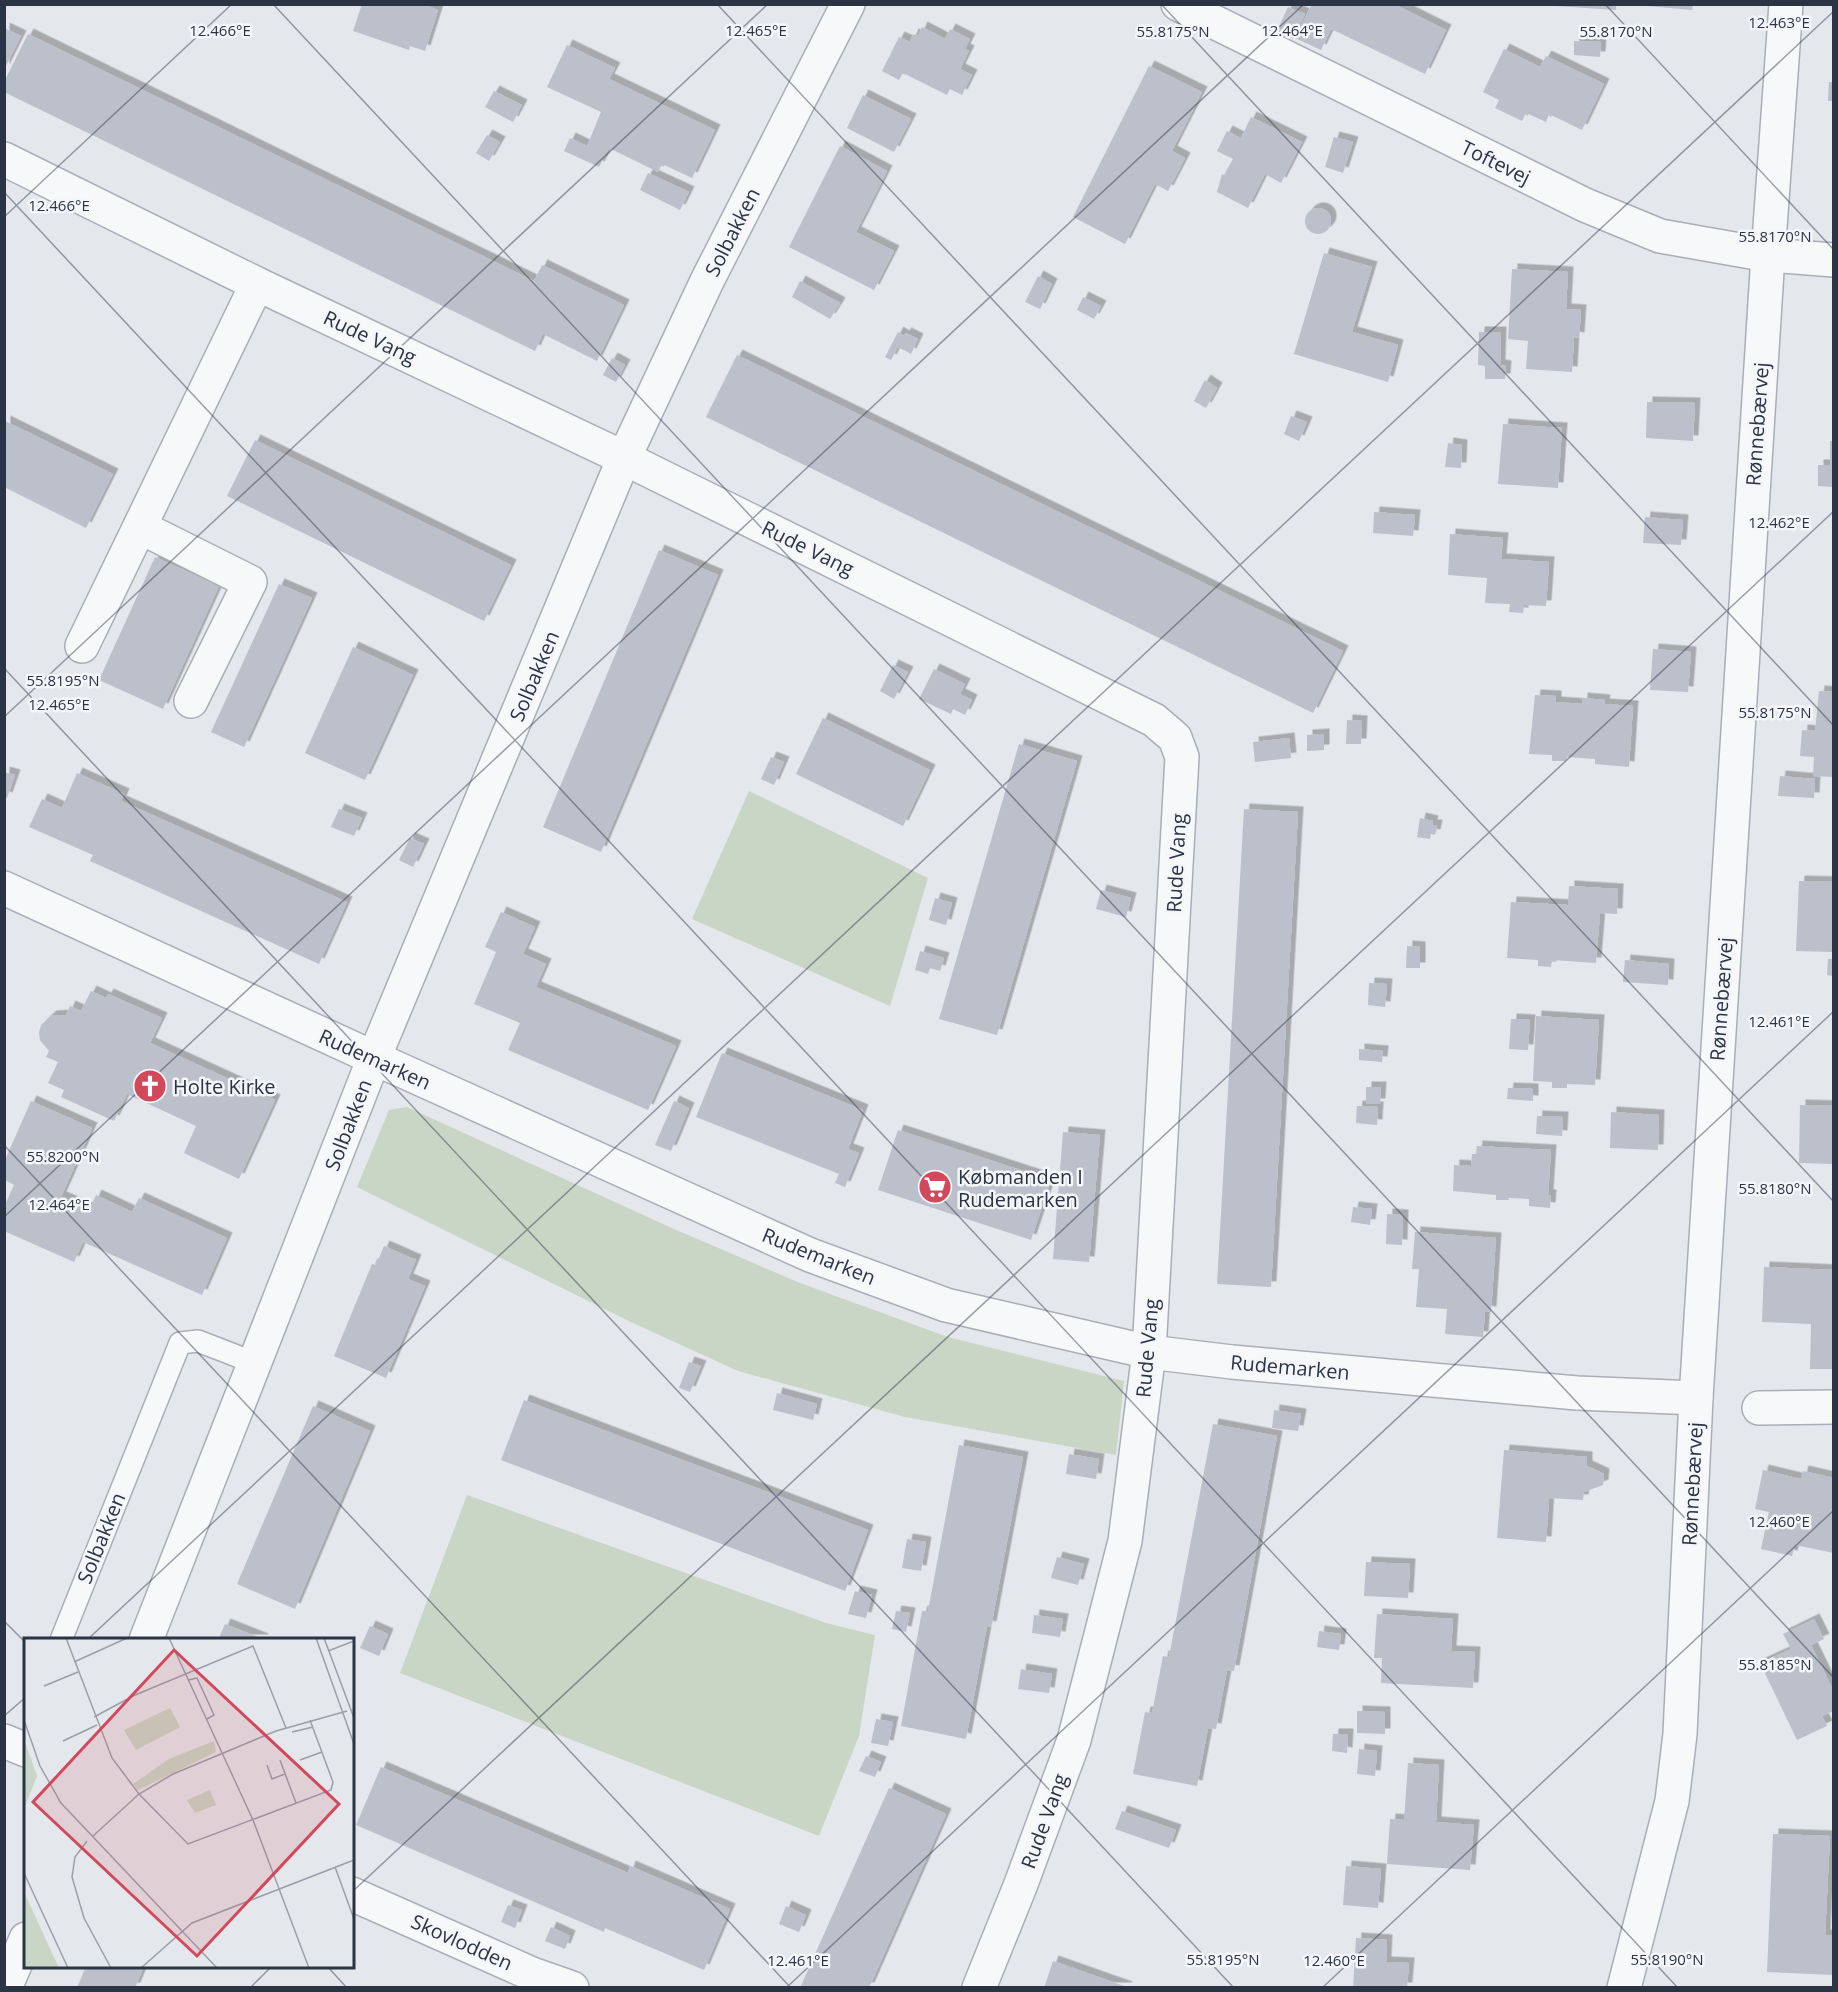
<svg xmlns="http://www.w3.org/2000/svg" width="1838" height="1992" font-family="'Open Sans',sans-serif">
	<defs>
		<filter id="shadow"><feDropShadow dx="5.5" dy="-5.5" stdDeviation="0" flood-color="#0004"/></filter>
	</defs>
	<rect width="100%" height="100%" fill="#e4e7ec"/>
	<g fill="#c9d6c5">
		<polygon points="749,791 928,878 890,1006 692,919"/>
		<polygon points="407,1107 674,1229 800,1283 948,1337 1124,1381 1116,1455 905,1417 738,1371 633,1323 357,1187 389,1110"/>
		<polygon points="467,1495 826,1623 875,1635 859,1736 819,1836 400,1673"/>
	</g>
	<g fill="#bbc0ca" filter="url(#shadow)">
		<polygon points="362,4 422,4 438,10 425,51 410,46 409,50 353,31"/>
		<polygon points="1312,4 1394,4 1446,30 1425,74 1331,29 1321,50 1295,38"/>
		<polygon points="1556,4 1616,4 1616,10 1555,6"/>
		<polygon points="1647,4 1693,4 1692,10 1647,6"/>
		<polygon points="1288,7 1305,14 1293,39 1277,31"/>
		<polygon points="922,27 945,39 950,29 970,39 965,49 969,51 960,69 972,75 962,95 950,89 947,95 903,73 899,80 882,71 899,37 910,42 913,34 918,36"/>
		<polygon points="4,28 21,36 4,70"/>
		<polygon points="28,34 534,281 542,265 624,305 597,361 543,334 535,351 4,92 4,82"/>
		<polygon points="1574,41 1601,42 1600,57 1574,55"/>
		<polygon points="567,45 615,68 609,79 715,130 692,178 662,164 658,172 609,148 599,167 564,151 570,138 587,146 601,112 547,87"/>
		<polygon points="1504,49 1540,67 1546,56 1604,84 1582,130 1549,114 1546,122 1526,113 1522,121 1495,108 1499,100 1483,92"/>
		<polygon points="1149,66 1202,92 1172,151 1185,158 1168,191 1155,184 1125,244 1073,217"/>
		<polygon points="1829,82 1834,82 1834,101 1828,101"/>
		<polygon points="494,91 522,105 513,122 485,107"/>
		<polygon points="863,95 911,119 894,152 847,128"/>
		<polygon points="1251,117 1302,142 1281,183 1265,174 1248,208 1217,192 1222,174 1224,175 1233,159 1217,151 1227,131 1241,138"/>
		<polygon points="487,135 500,142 489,161 476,153"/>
		<polygon points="1334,137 1353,142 1343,173 1325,167"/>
		<polygon points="840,146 887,171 856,232 894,251 874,290 789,247"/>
		<polygon points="648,173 689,192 680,210 640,190"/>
		<circle cx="1318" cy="221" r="13"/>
		<polygon points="1324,253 1372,267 1352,332 1398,345 1388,382 1294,354"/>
		<polygon points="1512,269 1568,272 1566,309 1581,310 1579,338 1574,337 1572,372 1526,369 1528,341 1508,339"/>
		<polygon points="1038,276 1052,284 1040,309 1025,302"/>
		<polygon points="800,281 840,303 830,319 792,297"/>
		<polygon points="1083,297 1101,306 1094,319 1077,310"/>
		<polygon points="898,332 904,336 906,333 918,339 911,354 898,347 891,360 885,357"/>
		<polygon points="1479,332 1501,332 1500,365 1506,366 1505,379 1485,379 1485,366 1478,365"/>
		<polygon points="737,355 1343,651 1313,713 706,417"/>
		<polygon points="612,358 625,365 616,382 603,375"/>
		<polygon points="1205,380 1217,388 1206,408 1194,401"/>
		<polygon points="1647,402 1695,403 1693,441 1646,438"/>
		<polygon points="1291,416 1307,422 1299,441 1284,434"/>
		<polygon points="5,421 113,474 86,528 4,487"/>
		<polygon points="1503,424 1562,428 1558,488 1498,484"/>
		<polygon points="255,440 511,565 484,621 227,496"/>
		<polygon points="1830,441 1834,441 1834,487 1818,486 1818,465 1830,465"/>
		<polygon points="1448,443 1462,445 1461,468 1445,467"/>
		<polygon points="1374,512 1415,515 1413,536 1373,533"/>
		<polygon points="1645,517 1683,520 1681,545 1643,543"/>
		<polygon points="1450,534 1503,538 1501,559 1549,562 1546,606 1524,605 1523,613 1509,612 1510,604 1485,603 1487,578 1448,575"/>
		<polygon points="659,550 718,575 601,852 543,827"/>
		<polygon points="155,557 219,586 163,709 99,680"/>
		<polygon points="279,584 312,598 244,747 211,732"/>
		<polygon points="353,647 413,675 365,780 305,753"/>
		<polygon points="1653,649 1691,652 1688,692 1650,690"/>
		<polygon points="893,665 908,672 894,699 880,691"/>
		<polygon points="934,669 965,684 960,694 972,700 965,715 953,709 951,714 919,699"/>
		<polygon points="1819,691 1834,692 1834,777 1813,776 1814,757 1800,756 1802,730 1815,731"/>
		<polygon points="1535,695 1556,696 1556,702 1582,704 1582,698 1605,700 1604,704 1633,706 1629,767 1595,764 1595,759 1567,757 1566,761 1552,761 1552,755 1529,754"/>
		<polygon points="823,718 930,770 903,826 796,774"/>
		<polygon points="1347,720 1362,721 1361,744 1346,744"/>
		<polygon points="1324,734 1324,750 1307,751 1307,735"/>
		<polygon points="1289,738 1291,758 1255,762 1253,742"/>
		<polygon points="1019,744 1077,761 997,1035 939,1019"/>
		<polygon points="771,757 784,762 774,785 761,779"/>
		<polygon points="4,772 15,775 7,798 4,797"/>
		<polygon points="77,773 124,794 121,801 347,902 319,964 90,861 93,855 29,827 42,799 62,808"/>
		<polygon points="1780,776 1815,779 1814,798 1778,796"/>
		<polygon points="339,809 362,818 354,836 331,827"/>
		<polygon points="1244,809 1298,812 1271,1287 1217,1284"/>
		<polygon points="1420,818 1433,821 1432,825 1437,825 1435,835 1431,834 1430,839 1417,837"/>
		<polygon points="410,838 424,844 413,867 399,860"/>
		<polygon points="1799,881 1834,882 1834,952 1796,951"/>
		<polygon points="1569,886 1618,889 1617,914 1600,913 1596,963 1552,960 1551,967 1538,966 1538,960 1507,958 1511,902 1568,905"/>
		<polygon points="1101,890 1131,898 1126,917 1096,909"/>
		<polygon points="935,898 952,903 946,925 929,920"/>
		<polygon points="501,912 535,927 523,954 546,964 536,987 676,1046 648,1110 508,1050 520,1023 474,1004 496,952 485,947"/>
		<polygon points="1407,946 1420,947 1420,968 1406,968"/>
		<polygon points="920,951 944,958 940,971 930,968 928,974 915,970"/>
		<polygon points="1828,959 1834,959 1834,976 1827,975"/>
		<polygon points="1625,960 1669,964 1668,985 1623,982"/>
		<polygon points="1369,983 1387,984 1385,1007 1368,1005"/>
		<polygon points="91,991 106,998 108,994 162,1018 150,1043 275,1100 239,1179 184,1153 196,1126 127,1094 114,1121 61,1097 64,1090 48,1083 58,1062 46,1057 49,1051 40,1040 39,1033 41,1025 51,1016 66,1015 70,1006 81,1011"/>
		<polygon points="1536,1016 1599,1020 1595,1085 1567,1084 1567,1088 1552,1088 1552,1082 1533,1081"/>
		<polygon points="1511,1019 1530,1020 1528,1050 1509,1049"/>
		<polygon points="1359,1049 1383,1051 1382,1062 1359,1060"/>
		<polygon points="722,1053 863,1110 848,1149 859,1153 845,1187 835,1183 839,1174 696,1117"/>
		<polygon points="1366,1087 1381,1087 1380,1104 1366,1104"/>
		<polygon points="1508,1088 1533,1089 1533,1101 1507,1099"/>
		<polygon points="31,1101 92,1128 61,1197 90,1209 96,1195 132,1212 139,1198 227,1238 202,1295 83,1242 74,1262 4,1231 4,1207 14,1185 5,1180 5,1160"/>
		<polygon points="674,1101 689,1108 671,1151 655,1145"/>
		<polygon points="1800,1105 1834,1106 1834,1164 1799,1163"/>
		<polygon points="1357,1106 1378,1107 1377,1125 1356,1123"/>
		<polygon points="1611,1112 1659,1115 1658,1150 1610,1148"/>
		<polygon points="1537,1116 1563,1117 1562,1136 1536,1134"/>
		<polygon points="898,1130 1051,1180 1031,1240 878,1190"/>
		<polygon points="1063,1132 1100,1135 1089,1262 1053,1259"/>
		<polygon points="1477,1146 1551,1150 1548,1195 1551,1195 1550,1208 1529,1206 1529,1199 1508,1198 1509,1200 1496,1200 1496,1195 1453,1191 1454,1165 1471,1166 1472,1154 1476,1154"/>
		<polygon points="1353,1207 1372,1209 1370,1225 1351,1222"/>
		<polygon points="1387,1214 1403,1215 1402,1245 1386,1244"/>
		<polygon points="1415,1232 1496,1238 1491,1312 1485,1311 1483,1337 1445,1334 1447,1309 1416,1307 1419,1269 1412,1269"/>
		<polygon points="384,1246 416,1260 408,1279 425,1286 386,1378 334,1356 372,1264 376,1265"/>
		<polygon points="1764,1267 1834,1270 1834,1369 1810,1369 1811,1324 1762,1322"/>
		<polygon points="689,1362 701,1366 690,1392 679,1388"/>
		<polygon points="777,1393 817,1404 813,1420 773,1410"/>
		<polygon points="524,1400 868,1530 845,1591 501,1460"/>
		<polygon points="313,1406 370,1431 295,1609 237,1584"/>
		<polygon points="1274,1410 1301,1414 1298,1431 1272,1428"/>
		<polygon points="1213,1424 1277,1436 1234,1671 1227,1670 1216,1729 1208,1728 1197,1786 1133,1774 1145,1712 1152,1713 1163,1656 1169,1657"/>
		<polygon points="959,1445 1023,1457 991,1627 987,1626 966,1739 901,1726 922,1611 928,1611"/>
		<polygon points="1504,1450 1587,1457 1587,1466 1604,1474 1603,1485 1584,1492 1583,1500 1549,1498 1546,1542 1497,1538"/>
		<polygon points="1069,1454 1099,1459 1096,1479 1066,1474"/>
		<polygon points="1763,1470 1801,1479 1803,1471 1834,1478 1834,1553 1795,1545 1792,1556 1761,1549 1769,1512 1755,1509"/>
		<polygon points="907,1539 926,1542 921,1571 902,1568"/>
		<polygon points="1057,1557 1084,1564 1078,1585 1051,1578"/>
		<polygon points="1366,1562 1410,1564 1408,1598 1364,1596"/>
		<polygon points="855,1591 872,1595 866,1618 848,1614"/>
		<polygon points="896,1611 910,1613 906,1632 892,1629"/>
		<polygon points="1377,1614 1453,1619 1451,1651 1475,1652 1473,1688 1381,1683 1382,1658 1374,1658"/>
		<polygon points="1034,1615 1063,1619 1060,1637 1032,1633"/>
		<polygon points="1814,1619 1824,1639 1811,1645 1834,1692 1834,1711 1822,1716 1827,1726 1797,1740 1760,1663 1791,1649 1783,1634"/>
		<polygon points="225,1624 263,1639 263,1640 218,1640"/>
		<polygon points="370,1626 388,1634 379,1656 360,1648"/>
		<polygon points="1319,1631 1341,1634 1339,1650 1317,1647"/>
		<polygon points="1021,1669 1052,1674 1049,1693 1018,1689"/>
		<polygon points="1357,1711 1385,1712 1385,1734 1357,1733"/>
		<polygon points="876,1719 893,1722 888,1746 871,1743"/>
		<polygon points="1333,1734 1348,1734 1347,1753 1332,1751"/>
		<polygon points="1359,1749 1377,1751 1375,1776 1357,1774"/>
		<polygon points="866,1756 881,1762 875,1777 859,1771"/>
		<polygon points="1408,1763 1439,1765 1436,1822 1474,1825 1470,1870 1387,1864 1390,1819 1404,1820"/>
		<polygon points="381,1767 628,1873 630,1866 730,1909 704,1970 605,1928 604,1932 356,1825"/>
		<polygon points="889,1788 946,1814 869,1988 800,1988"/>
		<polygon points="1122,1811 1176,1830 1169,1848 1115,1829"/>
		<polygon points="1773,1834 1830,1836 1825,1935 1834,1935 1834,1975 1767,1972"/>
		<polygon points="1346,1866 1381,1869 1378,1908 1343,1905"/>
		<polygon points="508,1905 522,1910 515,1928 501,1922"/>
		<polygon points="786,1906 806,1915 799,1932 779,1924"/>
		<polygon points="551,1927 570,1936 565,1949 545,1941"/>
		<polygon points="1356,1938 1387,1940 1386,1962 1409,1963 1407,1988 1353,1988"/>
		<polygon points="1053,1961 1127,1987 1127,1988 1044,1988"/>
		<polygon points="86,1966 144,1966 135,1988 77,1988"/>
	</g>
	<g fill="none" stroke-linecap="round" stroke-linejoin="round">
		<g stroke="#a9aeb7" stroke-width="24">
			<polyline id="service" points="61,1640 180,1343 198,1341 255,1363"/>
		</g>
		<g stroke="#a9aeb7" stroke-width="36">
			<g id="minor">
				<polyline points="1178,4 1585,205 1660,236 1768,255 1834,260"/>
				<polyline points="4,159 257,284 624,458 1154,720 1175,738 1182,757 1149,1352 1125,1541 1074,1740 1021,1884 979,1988"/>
				<polyline points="140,527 250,582 191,701"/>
				<polyline points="82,646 257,284"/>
				<polyline points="4,888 374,1058 810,1255 946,1305 1149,1352 1232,1362 1577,1393 1696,1398"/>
				<polyline points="1759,1408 1834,1407"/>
				<polyline points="146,1640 374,1058 624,458 707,281 848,4"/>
				<polyline points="4,1741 26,1750"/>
				<polyline points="352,1894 532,1974 572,1988"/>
				<polyline points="5,1988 26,1939"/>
				<polyline points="1624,1988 1672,1801 1680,1734 1696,1398 1768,255 1786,4"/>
			</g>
		</g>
		<use href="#service" stroke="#f7f8fa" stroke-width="21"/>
		<use href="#minor" stroke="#f7f8fa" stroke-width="33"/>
	</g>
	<path fill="none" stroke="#2b3445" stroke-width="1.5" stroke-opacity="0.45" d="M273,4L1834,1678M717,4L1834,1202M1161,4L1834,726M1605,4L1834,250M4,192L1678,1988M4,217L232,4M4,668L1234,1988M4,717L768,4M4,1145L791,1988M4,1217L1304,4M4,1621L26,1643M87,1640L1834,11M4,1716L26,1697M352,1892L1834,511M327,1966L347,1988M250,1988L272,1966M786,1988L1834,1011M1322,1988L1834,1510"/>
	<defs>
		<g id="church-disc" transform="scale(1.725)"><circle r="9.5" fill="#d1495b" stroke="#f4f6f9"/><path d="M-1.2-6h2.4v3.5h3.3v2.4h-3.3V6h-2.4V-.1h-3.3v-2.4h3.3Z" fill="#fff"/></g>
		<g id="supermarket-disc" transform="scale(1.725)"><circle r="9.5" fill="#d1495b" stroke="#f4f6f9"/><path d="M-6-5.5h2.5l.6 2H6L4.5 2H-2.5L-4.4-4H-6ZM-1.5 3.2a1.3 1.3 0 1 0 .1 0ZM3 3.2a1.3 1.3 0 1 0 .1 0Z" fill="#fff"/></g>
	</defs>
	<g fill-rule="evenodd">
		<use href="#church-disc" x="150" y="1086"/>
		<use href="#supermarket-disc" x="935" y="1187"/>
	</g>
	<g text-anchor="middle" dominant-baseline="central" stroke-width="5" stroke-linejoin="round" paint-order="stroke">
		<g font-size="20" fill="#2b3445" stroke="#f4f6f9">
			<text transform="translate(1496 162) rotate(26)">Toftevej</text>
			<text transform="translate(732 232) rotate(-63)">Solbakken</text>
			<text transform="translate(370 337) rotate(25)">Rude Vang</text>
			<text transform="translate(1757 424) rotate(-86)">Rønnebærvej</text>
			<text transform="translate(808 548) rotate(26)">Rude Vang</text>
			<text transform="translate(534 676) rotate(-67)">Solbakken</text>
			<text transform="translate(1176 863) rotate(-87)">Rude Vang</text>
			<text transform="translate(1721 999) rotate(-86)">Rønnebærvej</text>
			<text transform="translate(375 1059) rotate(24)">Rudemarken</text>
			<text transform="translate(348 1125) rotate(-69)">Solbakken</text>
			<text transform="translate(819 1256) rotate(22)">Rudemarken</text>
			<text transform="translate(1147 1348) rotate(-85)">Rude Vang</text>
			<text transform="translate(1290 1367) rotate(5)">Rudemarken</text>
			<text transform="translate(1692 1484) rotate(-87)">Rønnebærvej</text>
			<text transform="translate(101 1538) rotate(-68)">Solbakken</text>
			<text transform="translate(1044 1821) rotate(-70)">Rude Vang</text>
			<text transform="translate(462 1942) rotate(24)">Skovlodden</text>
		</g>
		<g font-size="20" fill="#2b3445" stroke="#f4f6f9" text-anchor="start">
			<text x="173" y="1086">Holte Kirke</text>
			<text x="958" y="1176">Købmanden I<tspan x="958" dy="23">Rudemarken</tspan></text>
		</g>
	</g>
	<g transform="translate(24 1638)">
		<rect width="330" height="330" fill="#e4e7ec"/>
		<path d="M146,70L156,89L112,112L100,92ZM0,101L13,138L0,171ZM190,103L192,114L114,152L109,146L145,121ZM186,152L192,167L171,175L163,162ZM0,254L35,330H0Z" fill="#c9d6c5"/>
		<path fill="none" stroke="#9a9fa9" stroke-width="1.5" d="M42,0L88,120L115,156L164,206L307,152L309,144L286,82M145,0L229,182L285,330M292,0L330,106M300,0L330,80M304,13L330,3M50,24L103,0M164,42L173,40L190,77L183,81M20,48L54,34M70,79L111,57L229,8L262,90M0,82L16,128L37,165L193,330M268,94L289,89M39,103L73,87M256,122L272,165M276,122L298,114M243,127L248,141L261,136M69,198L115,156L149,136L252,93L323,73M63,203L51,219L48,239L60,280L87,330M311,229L330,281M0,235L44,330M117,330L168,285L330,222"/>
		<path fill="#d1495b" fill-opacity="0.15" stroke="#d1495b" stroke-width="3" d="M150,12L315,166L173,318L9,164Z"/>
		<rect width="330" height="330" fill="none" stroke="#2b3445" stroke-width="3"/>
	</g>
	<g font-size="15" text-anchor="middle" fill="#2b3445" stroke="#f4f6f9" stroke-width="5" stroke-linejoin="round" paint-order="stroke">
		<text x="1779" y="28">12.463°E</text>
		<text x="220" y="36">12.466°E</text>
		<text x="756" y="36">12.465°E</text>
		<text x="1292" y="36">12.464°E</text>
		<text x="1173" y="37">55.8175°N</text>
		<text x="1616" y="37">55.8170°N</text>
		<text x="59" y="211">12.466°E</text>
		<text x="1775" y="242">55.8170°N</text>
		<text x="1779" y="528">12.462°E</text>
		<text x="63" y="686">55.8195°N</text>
		<text x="59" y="710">12.465°E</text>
		<text x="1775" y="718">55.8175°N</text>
		<text x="1779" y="1027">12.461°E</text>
		<text x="63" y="1162">55.8200°N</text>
		<text x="1775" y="1194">55.8180°N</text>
		<text x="59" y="1210">12.464°E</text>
		<text x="1779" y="1527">12.460°E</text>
		<text x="1775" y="1670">55.8185°N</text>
		<text x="1223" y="1965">55.8195°N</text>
		<text x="1667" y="1965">55.8190°N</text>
		<text x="798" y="1966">12.461°E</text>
		<text x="1334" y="1966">12.460°E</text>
	</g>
	<rect width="1838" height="1992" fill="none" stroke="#2b3445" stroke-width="12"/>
</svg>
